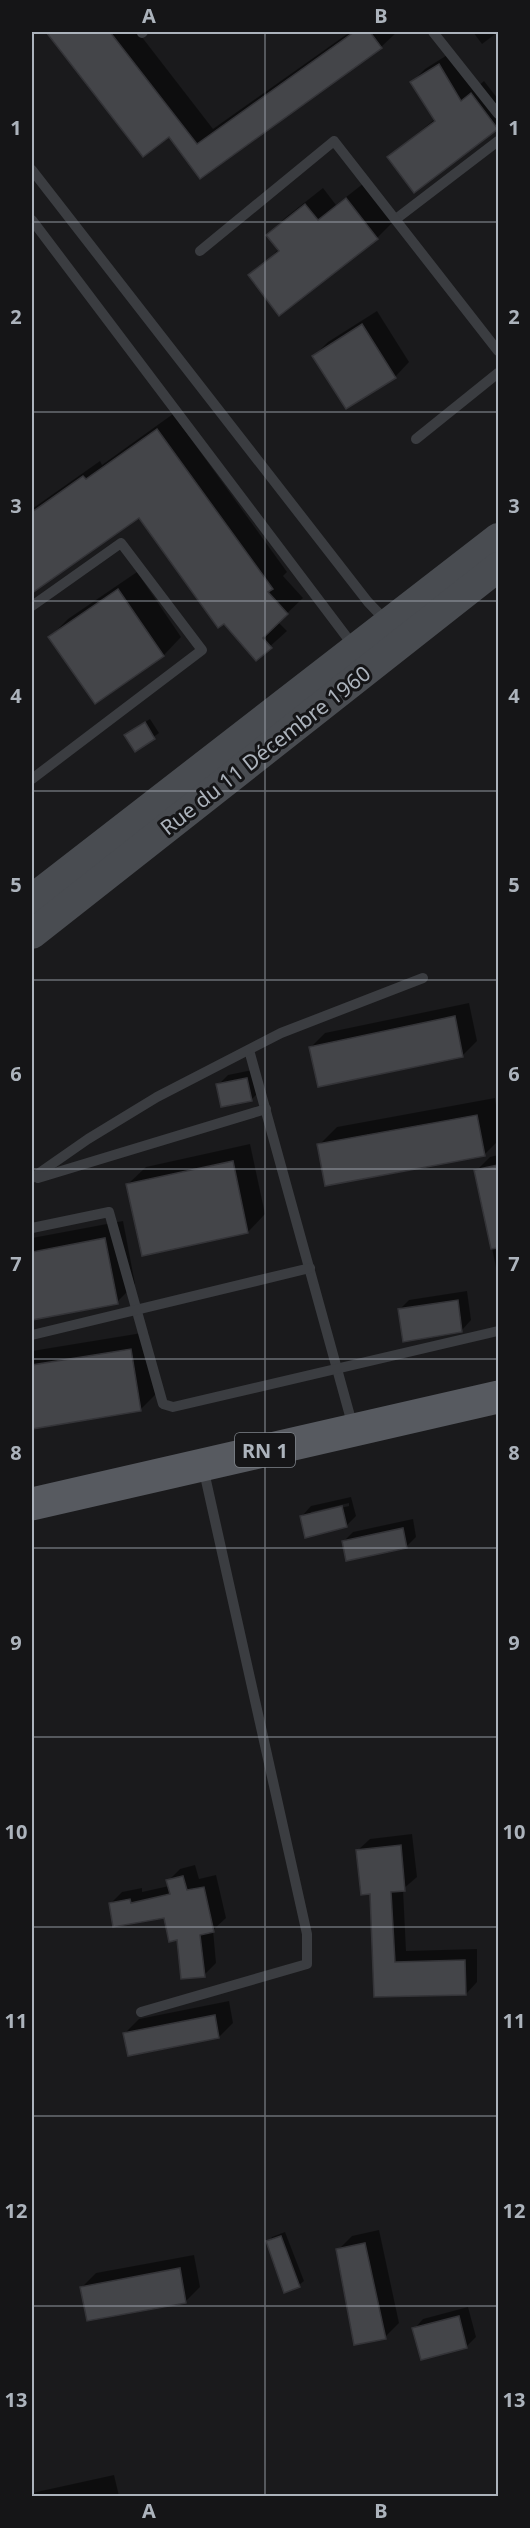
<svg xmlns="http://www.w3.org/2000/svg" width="530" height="2528" font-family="'Noto Sans',sans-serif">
	<rect width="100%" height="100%" fill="#1a1a1c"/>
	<g fill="#0007" fill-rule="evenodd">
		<polygon points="49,32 138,32 213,129 350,32 397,32 381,47 201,177 170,135 143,155"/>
		<polygon points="473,32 498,32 482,44"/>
		<polygon points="452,52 475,89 484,81 498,99 498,127 415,191 389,157 435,119 412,82 425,69"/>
		<polygon points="364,183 394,221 377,238 250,276 279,249 268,235 285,218 323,188 336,205"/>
		<polygon points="377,311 409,362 395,377 314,356 328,342"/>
		<polygon points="173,414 287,572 283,576 303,598 278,622 287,631 256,659 139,515 32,591 32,509 100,461 102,465"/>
		<polygon points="137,572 181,637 164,655 95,702 50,637 68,619"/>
		<polygon points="150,719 159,733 135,750 131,731"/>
		<polygon points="469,1003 477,1041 463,1055 311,1047 325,1033"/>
		<polygon points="257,1069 261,1090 251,1100 218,1085 228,1075"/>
		<polygon points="495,1098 498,1119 498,1141 484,1155 319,1145 337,1127"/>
		<polygon points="250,1144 265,1214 248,1232 128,1184 146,1167"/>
		<polygon points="498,1155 498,1277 476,1171 490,1157"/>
		<polygon points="123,1221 135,1284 117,1302 32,1319 32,1238"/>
		<polygon points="467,1291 471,1320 462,1330 399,1310 409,1300"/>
		<polygon points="148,1332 158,1392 141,1409 32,1428 32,1351"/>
		<path d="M351,1497L356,1516L346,1526L302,1516L311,1506ZM349,1503V1506L311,1515V1512Z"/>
		<polygon points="413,1519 416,1537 407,1546 347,1559 343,1542 353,1532"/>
		<polygon points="412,1834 417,1877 403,1889 406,1951 477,1949 477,1982 466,1994 375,1996 372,1893 358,1850 370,1839"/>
		<polygon points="195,1865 199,1879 216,1875 226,1918 213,1930 216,1963 204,1975 165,1916 110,1904 122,1892 142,1888 142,1892 169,1886 168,1881 180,1869"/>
		<polygon points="229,2001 233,2023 219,2037 125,2033 139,2019"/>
		<polygon points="379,2230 399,2323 385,2337 355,2344 338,2250 352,2236"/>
		<polygon points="285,2232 304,2281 299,2285 268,2242 272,2237"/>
		<polygon points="194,2255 200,2287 186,2301 82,2287 96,2273"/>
		<polygon points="468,2307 476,2337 467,2346 414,2329 423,2319"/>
		<polygon points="32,2416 34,2430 32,2433"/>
		<polygon points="114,2475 119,2496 32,2496 32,2493"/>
	</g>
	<g fill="#444549" stroke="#343438" stroke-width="1.5">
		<polygon points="46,32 110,32 197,144 354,32 370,32 382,48 200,179 169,137 143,157"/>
		<polygon points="439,64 461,101 471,93 498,129 414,193 387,157 435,121 410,82"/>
		<polygon points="346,198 378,239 279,316 248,275 279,251 266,235 305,204 318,220"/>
		<polygon points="362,324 396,378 346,409 312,356"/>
		<polygon points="157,429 273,589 268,592 288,614 263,638 272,648 256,661 224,624 218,628 139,518 32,593 32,512 83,476 86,479"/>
		<polygon points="118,589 164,656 95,704 48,637"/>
		<polygon points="145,722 155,739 135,752 124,735"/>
		<polygon points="455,1016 463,1057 318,1087 309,1047"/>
		<polygon points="247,1078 252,1101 221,1107 216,1084"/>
		<polygon points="477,1115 485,1156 325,1186 317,1144"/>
		<polygon points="233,1161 248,1233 142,1256 126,1184"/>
		<polygon points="498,1165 498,1248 491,1249 474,1170"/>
		<polygon points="105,1238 118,1304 32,1320 32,1252"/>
		<polygon points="458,1300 462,1332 403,1342 398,1309"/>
		<polygon points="131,1349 141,1411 32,1429 32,1365"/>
		<polygon points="342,1506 347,1527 305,1538 300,1516"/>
		<polygon points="403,1528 407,1548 346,1561 342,1541"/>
		<polygon points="401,1845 405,1891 391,1892 395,1962 465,1960 466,1995 374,1997 370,1894 361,1895 356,1850"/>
		<polygon points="183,1876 187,1890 204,1887 214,1932 200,1935 205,1977 181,1979 177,1940 169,1942 164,1918 113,1927 109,1903 130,1899 131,1903 170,1894 166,1880"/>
		<polygon points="215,2015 219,2038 128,2056 123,2033"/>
		<polygon points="281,2236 300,2287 284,2293 266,2241"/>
		<polygon points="365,2243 386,2339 354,2345 336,2249"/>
		<polygon points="180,2268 186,2303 87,2321 80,2287"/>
		<polygon points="459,2316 467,2348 421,2360 412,2328"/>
	</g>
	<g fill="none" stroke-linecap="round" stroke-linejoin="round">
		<g stroke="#3b3d41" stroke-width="10">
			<polyline points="433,32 498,114"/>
			<polyline points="142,33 143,32"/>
			<polyline points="32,170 368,602 388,623"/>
			<polyline points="396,219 498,141"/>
			<polyline points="32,220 355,648"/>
			<polyline points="200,251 334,141 498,351"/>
			<polyline points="416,439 498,373"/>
			<polyline points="32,606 121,543 202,650 32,779"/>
			<polyline points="249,1050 350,1416"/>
			<polyline points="32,1178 88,1139 157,1097 281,1033 423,978"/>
			<polyline points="38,1178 266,1109"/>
			<polyline points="32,1228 109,1212 163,1404 173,1407 498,1331"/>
			<polyline points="32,1335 310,1268"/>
			<polyline points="141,2012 307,1964 307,1934 203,1467"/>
		</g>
		<g stroke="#494c51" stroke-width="30">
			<polyline points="32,899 498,538"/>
			<polyline points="32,934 498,567"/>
		</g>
		<polyline stroke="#575a60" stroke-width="33" points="32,1504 498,1397"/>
	</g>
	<path fill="none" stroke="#acb3bc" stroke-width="1.5" stroke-opacity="0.55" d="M265,32V2496M32,222H498M32,412H498M32,601H498M32,791H498M32,980H498M32,1169H498M32,1359H498M32,1548H498M32,1737H498M32,1927H498M32,2116H498M32,2306H498"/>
	<g text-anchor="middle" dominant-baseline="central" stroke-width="6" stroke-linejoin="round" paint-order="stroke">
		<rect fill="#151517" stroke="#7f848a" stroke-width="1.5" x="235" y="1433" width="60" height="34" rx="4.5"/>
		<g font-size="20" font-weight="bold" fill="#acb3bc">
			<text x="265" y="1450">RN 1</text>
		</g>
		<g font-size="21" fill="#acb3bc" stroke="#151517">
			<text transform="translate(265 750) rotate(-38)">Rue du 11 Décembre 1960</text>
		</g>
	</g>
	<rect width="530" height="2528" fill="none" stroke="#151517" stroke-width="66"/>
	<rect x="33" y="33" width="464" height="2462" fill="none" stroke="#acb3bc" stroke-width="2"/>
	<g font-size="20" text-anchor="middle" font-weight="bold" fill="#acb3bc">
		<text x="149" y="23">A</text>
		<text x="381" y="23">B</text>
		<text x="16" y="135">1</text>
		<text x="514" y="135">1</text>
		<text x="16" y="324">2</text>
		<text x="514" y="324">2</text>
		<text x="16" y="513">3</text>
		<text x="514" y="513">3</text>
		<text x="16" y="703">4</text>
		<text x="514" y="703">4</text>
		<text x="16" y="892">5</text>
		<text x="514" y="892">5</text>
		<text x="16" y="1081">6</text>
		<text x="514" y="1081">6</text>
		<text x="16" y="1271">7</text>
		<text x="514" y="1271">7</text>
		<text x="16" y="1460">8</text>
		<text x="514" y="1460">8</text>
		<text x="16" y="1650">9</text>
		<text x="514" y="1650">9</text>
		<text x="16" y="1839">10</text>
		<text x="514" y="1839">10</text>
		<text x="16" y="2028">11</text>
		<text x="514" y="2028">11</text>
		<text x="16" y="2218">12</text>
		<text x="514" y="2218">12</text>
		<text x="16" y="2407">13</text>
		<text x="514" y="2407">13</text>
		<text x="149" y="2518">A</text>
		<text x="381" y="2518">B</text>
	</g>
</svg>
